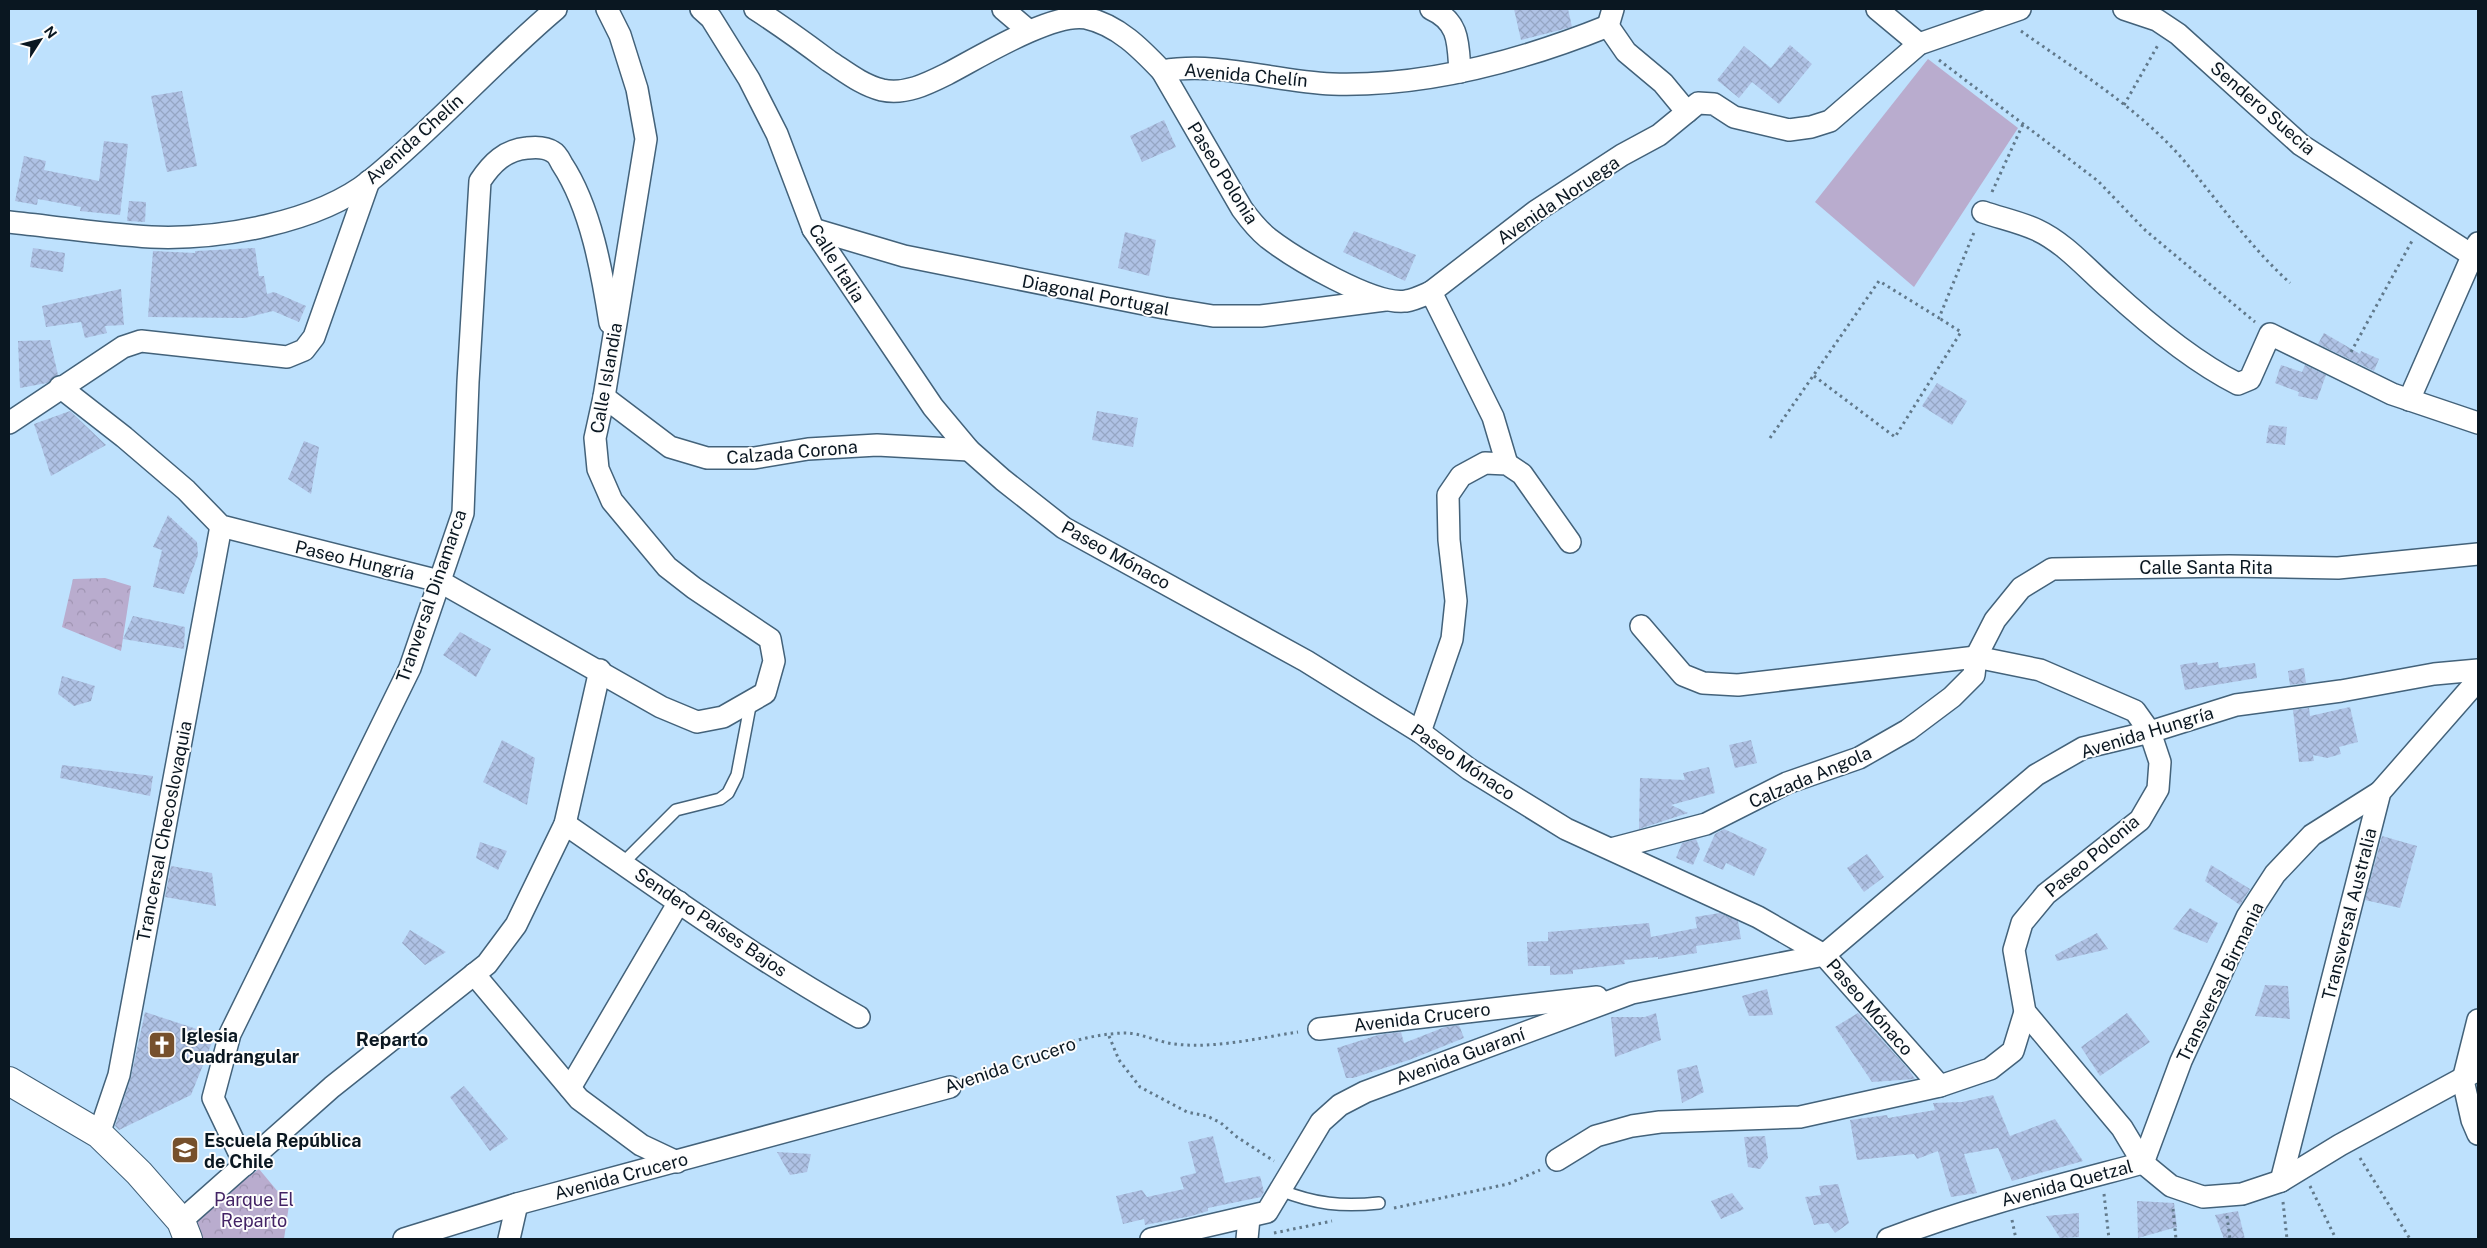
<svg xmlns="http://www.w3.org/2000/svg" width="2487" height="1248" font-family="'Public Sans',sans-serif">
	<defs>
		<pattern id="park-crowns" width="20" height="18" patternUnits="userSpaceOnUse" patternTransform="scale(1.25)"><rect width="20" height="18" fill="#b9acce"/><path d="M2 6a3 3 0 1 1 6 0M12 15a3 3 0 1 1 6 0" fill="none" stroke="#9e93b1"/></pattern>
		<pattern id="building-cross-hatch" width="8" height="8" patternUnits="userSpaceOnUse" patternTransform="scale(1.25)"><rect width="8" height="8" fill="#afc2e5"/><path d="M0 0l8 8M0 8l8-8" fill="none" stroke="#95a6c4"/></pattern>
	</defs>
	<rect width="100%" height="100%" fill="#bee1fd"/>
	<g fill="url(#park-crowns)">
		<polygon points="105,578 131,586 121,651 62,627 73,579"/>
		<polygon points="259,1169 289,1205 284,1239 198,1239 190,1222"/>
	</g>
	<polygon fill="#b9acce" points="1928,59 2018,128 1914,287 1815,202"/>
	<g fill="url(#building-cross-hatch)">
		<polygon points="1514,9 1568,9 1572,27 1521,40"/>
		<polygon points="1790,45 1812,64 1779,104 1752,82 1739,98 1717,80 1744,46 1771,68"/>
		<polygon points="182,91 197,166 167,172 151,96"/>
		<polygon points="1164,120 1176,147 1142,162 1130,136"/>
		<polygon points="104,141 128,144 120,215 80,211 81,207 38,199 37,205 15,201 24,156 46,161 44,170 99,181"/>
		<polygon points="129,201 146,202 145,222 127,221"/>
		<polygon points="1354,231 1416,255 1405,281 1343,252"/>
		<polygon points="1125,232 1156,240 1149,276 1118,268"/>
		<polygon points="33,248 65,253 63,272 30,267"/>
		<polygon points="255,248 259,276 264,276 267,294 274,292 306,306 299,322 273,311 245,318 148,317 153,251 195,253 195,251"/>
		<polygon points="121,289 124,325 105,326 107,333 85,338 81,322 46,327 42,306"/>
		<polygon points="2324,333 2360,354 2361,351 2379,359 2374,371 2318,344"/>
		<polygon points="50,340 58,375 47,383 20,388 18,341"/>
		<polygon points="2281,365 2302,372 2305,365 2326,375 2317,400 2298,396 2299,392 2275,383"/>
		<polygon points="1937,383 1967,401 1952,425 1922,406"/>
		<polygon points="70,411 106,445 51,476 34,424"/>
		<polygon points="1097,411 1138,418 1133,447 1092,440"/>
		<polygon points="2269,425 2287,427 2285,445 2266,443"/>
		<polygon points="304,441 319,447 311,494 288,479"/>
		<polygon points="168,515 197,542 198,555 184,594 153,587 162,550 153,547"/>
		<polygon points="133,616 185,627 184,649 123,639"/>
		<polygon points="460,632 491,649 476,677 443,655"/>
		<polygon points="2197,662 2198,665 2218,662 2219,668 2255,663 2257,678 2185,690 2180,665"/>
		<polygon points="2304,668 2306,683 2290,685 2288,671"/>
		<polygon points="62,676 95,686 91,701 74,706 58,694"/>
		<polygon points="2350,707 2358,742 2339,747 2341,754 2327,758 2313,755 2314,761 2299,762 2293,710 2309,708 2310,716"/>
		<polygon points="502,740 535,758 527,805 483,782"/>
		<polygon points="1751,740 1757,763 1735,768 1729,745"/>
		<polygon points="62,765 153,776 150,796 60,778"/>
		<polygon points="1709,767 1715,793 1671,805 1688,813 1639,829 1640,778 1685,780 1683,773"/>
		<polygon points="1724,829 1767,849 1754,876 1726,863 1723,870 1703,861 1715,834"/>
		<polygon points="2382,836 2417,846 2400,908 2365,900"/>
		<polygon points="1696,839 1700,849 1693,865 1676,858 1682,843"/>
		<polygon points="480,842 507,851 498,870 476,858"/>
		<polygon points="1867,854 1884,877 1864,892 1847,868"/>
		<polygon points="2211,865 2250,889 2240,905 2205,881"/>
		<polygon points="171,866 212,873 216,906 165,897"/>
		<polygon points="2190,908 2218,923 2207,943 2173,929"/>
		<polygon points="1720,913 1738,921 1741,939 1696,946 1697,953 1658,959 1658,957 1624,960 1625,964 1573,970 1573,974 1550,975 1550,966 1528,966 1527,942 1548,941 1548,932 1649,923 1651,937 1697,928 1695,917"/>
		<polygon points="410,930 446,952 425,965 402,943"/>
		<polygon points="2097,933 2108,949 2057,961 2055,955"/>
		<polygon points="2265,985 2288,986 2290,1019 2255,1016"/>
		<polygon points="1767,989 1773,1015 1749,1016 1742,996"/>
		<polygon points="145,1012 215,1035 191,1095 119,1130 115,1126 131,1077"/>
		<polygon points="1656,1013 1661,1040 1615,1057 1611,1017 1645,1017"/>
		<polygon points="1858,1013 1909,1070 1915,1079 1872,1082 1835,1027"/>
		<polygon points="2127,1013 2150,1042 2100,1076 2081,1047"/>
		<polygon points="1459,1025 1464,1038 1409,1060 1353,1078 1346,1078 1337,1048 1378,1035 1401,1032 1404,1043 1445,1027"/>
		<polygon points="1697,1065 1704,1092 1682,1103 1677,1070"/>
		<polygon points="464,1086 508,1139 490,1151 450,1097"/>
		<polygon points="1993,1095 2010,1136 2055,1119 2083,1161 2012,1181 1998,1148 1964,1154 1977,1193 1951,1197 1938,1151 1917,1159 1914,1154 1857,1160 1850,1120 1887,1115 1888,1118 1935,1110 1933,1103 1962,1102"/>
		<polygon points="1213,1136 1225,1183 1260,1176 1264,1192 1261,1197 1208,1208 1208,1211 1191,1216 1145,1225 1144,1219 1123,1224 1116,1196 1142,1190 1147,1197 1184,1189 1180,1177 1196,1173 1188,1142"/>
		<polygon points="1765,1136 1768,1158 1760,1169 1748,1167 1744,1137"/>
		<polygon points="777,1152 811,1154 807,1172 790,1175"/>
		<polygon points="1838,1184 1849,1223 1835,1233 1828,1223 1814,1225 1805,1197 1821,1195 1819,1186"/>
		<polygon points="1732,1193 1744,1209 1721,1219 1711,1201"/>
		<polygon points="2137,1201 2174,1203 2177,1227 2138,1238"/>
		<polygon points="2238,1211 2245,1239 2224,1239 2215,1215"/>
		<polygon points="2079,1213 2079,1237 2060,1238 2046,1216"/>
	</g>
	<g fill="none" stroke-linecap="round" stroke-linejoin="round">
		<g stroke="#43627a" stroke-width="14">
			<g id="service">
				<polyline points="623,863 676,810 720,799 728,793 737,775 751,701"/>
				<path d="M1280,1190C1315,1204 1342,1207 1379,1203"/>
			</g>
		</g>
		<g stroke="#43627a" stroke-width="24">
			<g id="minor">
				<polyline points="701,9 711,18 749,79 777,134 813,229 933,407 969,450 1003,480 1064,528 1306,661 1420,732 1469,769 1566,829 1758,917 1824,955 1940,1086"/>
				<path d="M755,9C780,25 805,43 829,61C846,72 862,85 882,90C905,95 927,84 947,74C978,58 1052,12 1086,18C1118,25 1141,49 1162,71C1219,61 1275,82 1332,84C1426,87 1521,61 1608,26"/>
				<polyline points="1003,9 1029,31"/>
				<path d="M1431,9C1460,22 1458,44 1460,72"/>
				<polyline points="1877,9 1919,44"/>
				<polyline points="2124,9 2157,20 2178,34 2301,145 2478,259"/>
				<polyline points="1608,26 1626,52 1663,83 1687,112"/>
				<polyline points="1608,26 1613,9"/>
				<path d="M1162,71L1242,209C1250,220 1257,229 1268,238C1294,258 1374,306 1406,301C1414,300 1424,295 1431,292L1493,417L1507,464"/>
				<path d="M1983,212C2000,218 2020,222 2037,230C2065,243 2087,269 2110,289C2146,322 2196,363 2238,384L2250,379L2270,334L2392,394L2478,423"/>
				<path d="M9,222C56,227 104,234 151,237C218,240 318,223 371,180C436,127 492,63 556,9"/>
				<polyline points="813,229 904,256 1164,308 1213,316 1261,316 1385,300"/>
				<polyline points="1431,292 1536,211 1622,155 1659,135 1698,103 1714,104 1734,117 1789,130 1811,127 1830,121 1919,44 2020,9"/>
				<polyline points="60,387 124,437 186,490 221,526 439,581 661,707 697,722 723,717 765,693 774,661 770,639 694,588 667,567 612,501 598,469 595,438 604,397 646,139 637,89 620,35 607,9"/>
				<polyline points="604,397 670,447 707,458 754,458 808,449 877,445 969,450"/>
				<polyline points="2409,400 2478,243"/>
				<polyline points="9,423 123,347 141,341 287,357 304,350 314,337 369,181"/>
				<polyline points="1641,626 1683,675 1703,683 1738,685 1976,657 2040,670 2135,711 2150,732 2160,762 2158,789 2140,820 2046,894 2022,923 2014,950 2025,1012 2122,1128 2143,1163 2171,1186 2203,1197 2242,1194 2281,1181 2340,1145 2478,1070"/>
				<polyline points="1420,732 1452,639 1456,601 1449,540 1448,495 1461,476 1485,463 1507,464 1522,474 1570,542"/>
				<path d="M565,824C661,890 757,960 859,1017"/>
				<polyline points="1611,849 1706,824 1787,783 1859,758 1908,730 1952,697 1974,675 1976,657 1995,620 2021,588 2052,569 2229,566 2338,568 2478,554"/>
				<polyline points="474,974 579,1099 641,1145 677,1162"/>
				<polyline points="2478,1020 2463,1080 2472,1120 2478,1134"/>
				<polyline points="1319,1029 1597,997"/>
				<polyline points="570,1088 679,902"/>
				<polyline points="99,1134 119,1075 221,526"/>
				<polyline points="1557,1160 1596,1136 1632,1126 1660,1122 1800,1117 1940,1086 1990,1069 2013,1051 2025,1012"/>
				<polyline points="2143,1163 2181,1061 2247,917 2275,874 2312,835 2380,792"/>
				<path d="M245,1165L213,1098L230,1034L410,668L463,513L468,382L480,181C492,163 505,150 527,148C535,147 546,147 553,152C557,154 560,160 562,164C591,208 602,272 610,323"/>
				<polyline points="2281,1181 2380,792 2478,680"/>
				<polyline points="181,1221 332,1087 487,964 516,925 565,824 600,670"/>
				<polyline points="404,1239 517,1204 950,1087"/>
				<polyline points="509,1239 517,1204"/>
				<polyline points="1151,1239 1267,1212 1321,1122 1340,1105 1365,1092 1632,993 1824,955 2036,775 2083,748 2150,732 2236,705 2341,691 2434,674 2478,670"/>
				<polyline points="1247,1239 1249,1218"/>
				<path d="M1888,1239C1971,1207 2057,1186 2143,1163"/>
			</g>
		</g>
		<g stroke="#43627a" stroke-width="30">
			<polyline id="tertiary" points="9,1081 99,1134 139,1173 181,1221 188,1239"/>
		</g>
		<g stroke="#61798b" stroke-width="3" stroke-dasharray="2.5 4" stroke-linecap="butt">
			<path d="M2021,31C2076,70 2135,106 2180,156C2217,199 2248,245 2290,283"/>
			<polyline points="1939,60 2098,181 2145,230 2255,322"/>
			<polyline points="2124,105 2158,45"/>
			<polyline points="1992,192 2023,124"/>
			<polyline points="2351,352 2412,241"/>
			<polyline points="1814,376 1895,437 1961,332 1939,318"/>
			<polyline points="1770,438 1879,281 1939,318 1975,230"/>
			<polyline points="1109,1036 1119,1060 1140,1087 1187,1112 1207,1116 1221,1123 1237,1137 1274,1161"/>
			<path d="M969,1080C1019,1062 1072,1034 1125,1033C1141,1033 1158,1042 1174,1044C1215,1049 1258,1038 1298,1032"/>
			<polyline points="2360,1158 2410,1239"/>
			<polyline points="2310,1186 2336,1239"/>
			<polyline points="2104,1194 2109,1239"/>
			<polyline points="2283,1202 2287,1239"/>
			<polyline points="1394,1208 1508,1184 1540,1170"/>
			<polyline points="2173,1209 2176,1239"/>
			<polyline points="2227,1216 2230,1239"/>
			<polyline points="2012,1220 2016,1239"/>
			<polyline points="1274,1233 1332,1221"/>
		</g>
		<use href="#service" stroke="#fff" stroke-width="11"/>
		<use href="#minor" stroke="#fff" stroke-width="21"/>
		<use href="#tertiary" stroke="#fff" stroke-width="28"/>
	</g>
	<defs>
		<g id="church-square" transform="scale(1.4375)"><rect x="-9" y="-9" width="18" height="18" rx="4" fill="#76502c" stroke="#fdfdfd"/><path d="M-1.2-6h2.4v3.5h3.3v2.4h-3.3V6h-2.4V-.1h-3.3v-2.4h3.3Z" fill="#fff"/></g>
		<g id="school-square" transform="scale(1.4375)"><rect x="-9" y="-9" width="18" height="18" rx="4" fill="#76502c" stroke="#fdfdfd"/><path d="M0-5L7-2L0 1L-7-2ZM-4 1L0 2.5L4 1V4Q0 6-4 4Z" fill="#fff"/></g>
	</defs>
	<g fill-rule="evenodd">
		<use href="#church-square" x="162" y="1045"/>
		<use href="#school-square" x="185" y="1150"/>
	</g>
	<g text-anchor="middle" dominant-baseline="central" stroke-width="4" stroke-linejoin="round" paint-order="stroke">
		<g font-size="18" fill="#0a1721" stroke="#fdfdfd">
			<text transform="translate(1246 75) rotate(5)">Avenida Chelín</text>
			<text transform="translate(2263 108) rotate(41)">Sendero Suecia</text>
			<text transform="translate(414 139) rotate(-42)">Avenida Chelín</text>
			<text transform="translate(1223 173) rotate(58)">Paseo Polonia</text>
			<text transform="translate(1558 200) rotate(-34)">Avenida Noruega</text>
			<text transform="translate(837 263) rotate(58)">Calle Italia</text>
			<text transform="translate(1096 295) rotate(11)">Diagonal Portugal</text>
			<text transform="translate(606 378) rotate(-80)">Calle Islandia</text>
			<text transform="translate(792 452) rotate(-5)">Calzada Corona</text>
			<text transform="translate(1116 555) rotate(29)">Paseo Mónaco</text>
			<text transform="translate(355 560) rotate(13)">Paseo Hungría</text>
			<text x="2206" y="567">Calle Santa Rita</text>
			<text transform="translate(431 596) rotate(-71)">Tranversal Dinamarca</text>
			<text transform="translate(2147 732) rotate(-17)">Avenida Hungría</text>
			<text transform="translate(1463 762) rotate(34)">Paseo Mónaco</text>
			<text transform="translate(1810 777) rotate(-23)">Calzada Angola</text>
			<text transform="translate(164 831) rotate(-79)">Trancersal Checoslovaquia</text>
			<text transform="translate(2092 856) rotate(-40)">Paseo Polonia</text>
			<text transform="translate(2349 914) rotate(-76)">Transversal Australia</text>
			<text transform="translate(711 922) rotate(34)">Sendero Países Bajos</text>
			<text transform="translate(2220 982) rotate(-64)">Transversal Birmania</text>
			<text transform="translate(1870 1007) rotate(49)">Paseo Mónaco</text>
			<text transform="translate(1422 1017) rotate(-7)">Avenida Crucero</text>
			<text transform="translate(1460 1056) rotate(-20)">Avenida Guaraní</text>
			<text transform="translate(1010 1065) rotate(-19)">Avenida Crucero</text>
			<text transform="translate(621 1176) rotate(-15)">Avenida Crucero</text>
			<text transform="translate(2067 1183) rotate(-15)">Avenida Quetzal</text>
		</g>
		<g font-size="18" font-weight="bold" fill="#0a1721" stroke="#fdfdfd" text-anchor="start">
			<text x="181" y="1035">Iglesia<tspan x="181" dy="21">Cuadrangular</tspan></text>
			<text x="204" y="1140">Escuela República<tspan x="204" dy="21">de Chile</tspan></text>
		</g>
		<g font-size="18" fill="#432365" stroke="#fdfdfd">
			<text x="254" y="1199">Parque El<tspan x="254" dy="21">Reparto</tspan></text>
		</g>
		<g font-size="19" font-weight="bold" fill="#0a1721" stroke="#fdfdfd">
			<text x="392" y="1039">Reparto</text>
		</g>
	</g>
	<rect width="2487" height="1248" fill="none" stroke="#0a1721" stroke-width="20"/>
	<g transform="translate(40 40) rotate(54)" stroke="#fdfdfd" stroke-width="4" paint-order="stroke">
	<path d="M0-4L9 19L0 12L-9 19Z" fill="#0a1721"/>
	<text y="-8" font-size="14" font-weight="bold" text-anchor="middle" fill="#0a1721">N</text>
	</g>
</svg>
